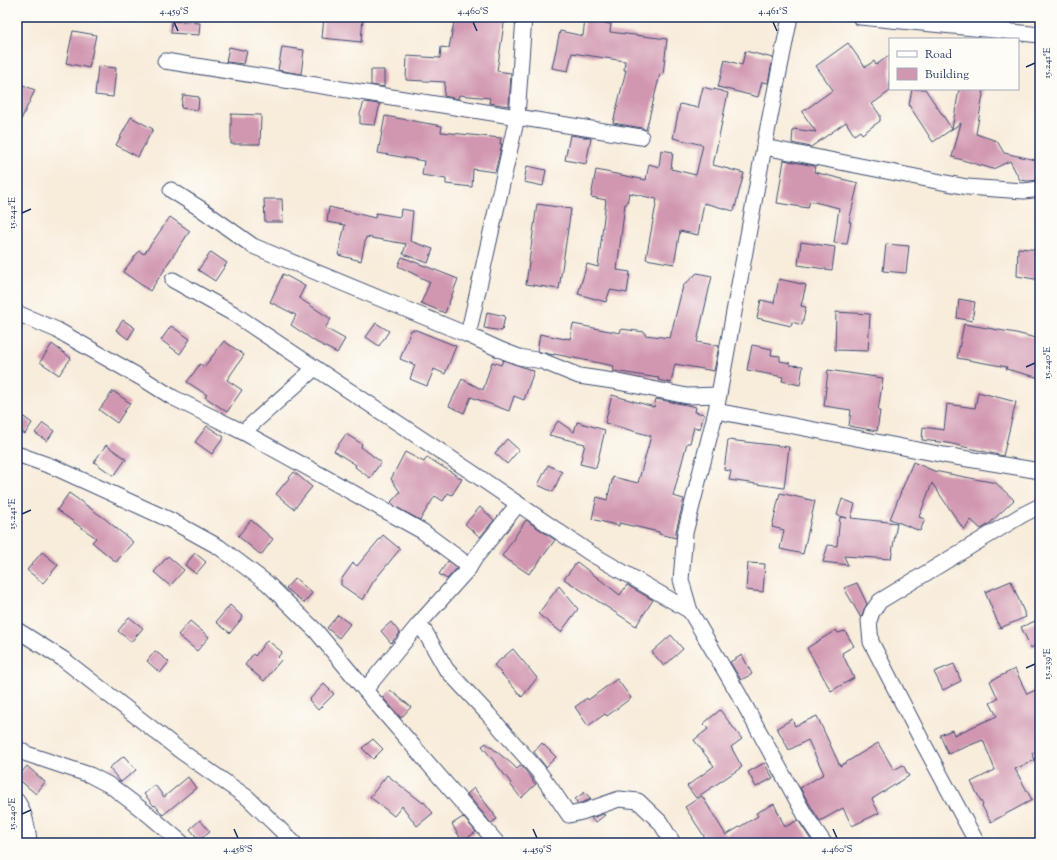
<svg xmlns="http://www.w3.org/2000/svg" width="1057" height="860" font-family="'Sorts Mill Goudy',serif">
	<rect width="100%" height="100%" fill="#fdfcf7"/>
	<filter id="ink" filterUnits="userSpaceOnUse"><feTurbulence type="fractalNoise" baseFrequency=".025" numOctaves="2"/><feDisplacementMap in="SourceGraphic" scale="8" xChannelSelector="R" yChannelSelector="G"/><feConvolveMatrix kernelMatrix="1 2 1 2 8 2 1 2 1" color-interpolation-filters="sRGB"/></filter>
	<filter id="wash" filterUnits="userSpaceOnUse"><feTurbulence type="fractalNoise" baseFrequency=".012" numOctaves="4" result="noise"/><feDisplacementMap in="SourceGraphic" scale="16" xChannelSelector="R" yChannelSelector="G"/><feGaussianBlur stdDeviation="0.9" result="paint"/><feColorMatrix in="noise" values="0 0 0 0 0 0 0 0 0 0 0 0 0 0 0 0 0 1.4 0 .05"/><feComposite in="paint" operator="in"/></filter>
	<g filter="url(#wash)">
		<rect width="100%" height="100%" fill="#f8ecda"/>
		<g id="blocks">
			<g fill="#d197b1">
				<polygon points="324,17 363,17 361,42 322,38"/>
				<polygon points="455,17 505,17 497,71 511,73 509,106 489,103 490,98 459,95 458,99 444,96 445,82 406,80 407,56 440,58 441,47 449,48"/>
				<polygon points="585,20 611,24 610,32 667,39 663,75 660,74 646,130 642,128 613,123 626,70 624,70 625,61 572,53 568,71 552,68 560,31 583,36"/>
				<polygon points="172,21 200,23 199,35 171,33"/>
				<polygon points="73,31 96,35 89,68 66,63"/>
				<polygon points="848,43 865,67 874,61 876,65 890,55 890,91 872,104 880,115 880,121 862,134 860,131 854,135 846,122 811,147 792,143 793,129 816,132 802,112 833,90 816,66"/>
				<polygon points="229,47 247,51 244,64 226,62"/>
				<polygon points="282,47 304,50 301,74 278,70"/>
				<polygon points="745,51 773,58 768,83 762,82 758,97 718,87 725,60 742,65"/>
				<polygon points="98,66 116,68 113,97 95,95"/>
				<polygon points="371,70 384,70 384,87 371,85"/>
				<polygon points="23,85 35,90 17,128 17,98"/>
				<polygon points="703,87 714,90 714,89 728,93 713,165 744,173 734,211 704,203 698,235 680,231 674,264 646,259 657,199 629,193 627,204 625,204 617,270 630,272 627,293 610,290 606,302 578,294 587,264 598,267 606,200 591,197 596,170 646,180 649,164 659,167 661,150 673,152 671,169 696,175 703,145 673,138 680,104 698,108"/>
				<polygon points="912,89 925,89 952,129 959,89 984,89 976,134 997,141 1004,153 1040,161 1040,180 1028,181 1020,180 1010,161 993,169 952,157 961,123 933,142 909,105"/>
				<polygon points="183,95 199,97 198,110 181,108"/>
				<polygon points="364,102 380,104 375,125 360,124 360,114"/>
				<polygon points="231,114 261,115 260,144 231,144"/>
				<polygon points="385,116 442,126 441,132 501,138 500,144 502,144 495,172 473,169 472,187 446,184 446,179 422,175 424,161 378,153"/>
				<polygon points="131,117 153,129 138,157 116,145"/>
				<polygon points="570,135 591,138 586,164 565,160"/>
				<polygon points="784,160 815,166 814,172 858,183 849,222 851,222 847,244 834,243 839,208 810,201 808,208 777,203"/>
				<polygon points="527,166 546,170 543,186 524,182"/>
				<polygon points="264,199 282,199 283,222 265,222"/>
				<polygon points="537,204 571,209 559,289 526,284"/>
				<polygon points="329,207 375,218 376,213 400,217 401,209 413,211 410,241 433,249 428,263 403,254 406,244 366,237 361,261 338,255 345,225 327,222"/>
				<polygon points="170,217 190,231 164,269 165,269 150,291 123,272 139,251 144,254"/>
				<polygon points="801,242 835,247 832,270 798,265"/>
				<polygon points="886,244 909,246 906,273 883,271"/>
				<polygon points="1018,248 1040,250 1040,280 1017,276"/>
				<polygon points="211,252 227,263 215,281 198,270"/>
				<polygon points="402,257 458,279 445,313 421,303 430,282 398,266"/>
				<polygon points="697,273 712,276 697,342 719,346 714,371 675,364 671,383 658,380 659,378 613,371 614,366 554,354 554,355 549,354 537,351 540,334 565,339 565,338 570,339 573,324 620,333 621,329 645,332 645,335 670,338 683,286"/>
				<polygon points="283,274 305,286 299,298 331,319 325,328 345,339 337,353 316,342 291,325 296,315 270,302"/>
				<polygon points="779,279 806,285 801,306 806,307 802,325 792,322 791,326 757,318 761,300 774,303"/>
				<polygon points="959,299 975,302 972,321 957,318"/>
				<polygon points="487,312 505,316 502,331 484,328"/>
				<polygon points="836,312 870,314 868,351 835,350"/>
				<polygon points="123,320 135,328 128,339 116,330"/>
				<polygon points="376,323 389,331 379,346 366,337"/>
				<polygon points="964,324 1016,333 1040,339 1040,378 1006,369 1007,367 957,358"/>
				<polygon points="171,326 190,339 180,354 161,340"/>
				<polygon points="411,330 416,330 456,346 445,374 434,369 427,386 410,379 415,365 400,359"/>
				<polygon points="224,341 244,355 227,380 242,390 227,412 205,397 207,395 187,382 200,364 204,367"/>
				<polygon points="52,344 71,358 59,375 40,362"/>
				<polygon points="752,345 772,349 771,355 780,356 780,361 790,363 790,365 803,366 800,385 782,381 783,377 747,370"/>
				<polygon points="503,360 534,371 524,400 514,396 509,411 471,397 464,413 449,406 462,379 483,390 492,362 501,365"/>
				<polygon points="828,370 883,378 878,411 880,411 877,431 849,426 851,410 824,406"/>
				<polygon points="113,391 130,403 117,423 99,410"/>
				<polygon points="978,392 1016,402 1003,456 948,443 922,440 923,427 944,430 947,404 975,408"/>
				<polygon points="612,395 654,407 656,399 687,405 696,407 695,412 704,414 700,429 694,427 690,443 687,443 673,496 684,499 676,531 676,538 659,534 659,532 619,523 619,526 592,519 597,497 607,500 613,477 638,483 651,436 605,423"/>
				<polygon points="17,412 32,423 25,434 17,429"/>
				<polygon points="558,421 574,432 577,422 605,430 596,468 580,464 585,444 549,435"/>
				<polygon points="43,423 54,431 47,441 35,433"/>
				<polygon points="207,426 224,437 212,454 195,442"/>
				<polygon points="346,434 362,444 361,447 381,462 370,478 355,467 356,465 334,451"/>
				<polygon points="507,439 519,450 507,464 495,453"/>
				<polygon points="728,440 789,447 784,488 729,480 731,471 724,470"/>
				<polygon points="106,445 126,459 114,476 94,462"/>
				<polygon points="405,452 424,462 427,457 462,479 452,495 448,493 443,501 435,496 420,520 396,507 391,502 400,492 391,479"/>
				<polygon points="913,462 934,471 996,483 1014,500 989,524 981,529 971,520 964,530 932,483 919,517 925,519 920,531 890,519"/>
				<polygon points="548,465 562,472 553,492 538,485"/>
				<polygon points="294,472 312,487 294,509 276,494"/>
				<polygon points="69,493 104,518 133,542 116,562 92,542 96,538 57,510"/>
				<polygon points="780,493 815,501 803,554 780,549 784,530 772,527"/>
				<polygon points="842,499 855,504 851,518 897,523 891,559 844,556 848,565 823,562 828,545 837,546 840,517 847,518 837,515"/>
				<polygon points="480,507 494,520 480,537 465,524"/>
				<polygon points="251,520 273,539 261,555 238,536"/>
				<polygon points="526,520 555,540 533,570 532,569 529,574 502,556"/>
				<polygon points="383,535 400,549 373,582 363,600 341,585 341,580 353,563 357,566"/>
				<polygon points="42,552 58,565 43,583 27,570"/>
				<polygon points="195,553 206,562 196,574 185,565"/>
				<polygon points="168,556 184,570 170,586 154,572"/>
				<polygon points="448,561 457,568 447,579 439,574"/>
				<polygon points="577,562 620,595 627,585 653,600 636,626 564,579"/>
				<polygon points="748,563 765,564 763,592 746,590"/>
				<polygon points="295,578 312,593 304,603 286,588"/>
				<polygon points="1011,581 1026,617 1000,628 985,592"/>
				<polygon points="857,583 867,604 864,609 861,618 844,588"/>
				<polygon points="559,586 578,609 561,632 538,614"/>
				<polygon points="230,605 243,617 230,633 216,622"/>
				<polygon points="338,615 350,624 339,638 327,628"/>
				<polygon points="129,617 143,628 131,642 118,631"/>
				<polygon points="1040,619 1040,643 1031,648 1021,627"/>
				<polygon points="190,621 209,637 197,651 178,635"/>
				<polygon points="391,622 400,633 391,643 381,631"/>
				<polygon points="836,630 838,633 845,631 854,646 842,653 854,678 831,691 807,648"/>
				<polygon points="671,635 683,649 664,666 652,652"/>
				<polygon points="267,640 282,652 278,657 281,660 264,681 245,665 253,654 255,656"/>
				<polygon points="513,649 537,678 522,697 494,665"/>
				<polygon points="155,651 169,662 160,673 147,661"/>
				<polygon points="742,655 752,674 741,680 730,662"/>
				<polygon points="954,664 961,681 943,690 934,672"/>
				<polygon points="1015,669 1027,694 1040,688 1040,749 1032,753 1035,760 1015,769 1032,800 991,822 982,806 983,805 971,782 995,770 983,740 948,754 940,735 952,730 954,735 997,716 990,703 998,699 990,681"/>
				<polygon points="617,679 631,698 607,716 605,714 588,726 575,707 587,698 588,700"/>
				<polygon points="324,684 334,694 318,710 309,700"/>
				<polygon points="390,690 411,707 401,718 383,698"/>
				<polygon points="720,710 742,739 731,747 742,767 696,798 687,786 714,766 694,740 708,729 703,724"/>
				<polygon points="817,716 840,766 878,743 894,770 903,765 909,776 872,799 879,813 852,826 843,808 820,821 813,810 800,788 824,774 808,740 789,750 777,728 792,719 795,726"/>
				<polygon points="373,739 383,749 373,759 362,748"/>
				<polygon points="486,743 512,764 517,769 521,765 533,780 532,781 536,784 521,798 510,784 511,783 482,746"/>
				<polygon points="542,743 556,757 546,767 534,752"/>
				<polygon points="124,756 136,770 121,782 109,768"/>
				<polygon points="764,763 773,778 756,787 748,772"/>
				<polygon points="27,766 45,782 36,794 17,778"/>
				<polygon points="387,775 423,803 424,802 433,813 417,826 402,806 394,816 370,797"/>
				<polygon points="188,777 196,788 163,815 155,805 154,806 144,794 155,785 164,797"/>
				<polygon points="474,788 494,814 494,815 497,819 491,823 467,794"/>
				<polygon points="585,792 591,799 578,804 575,799"/>
				<polygon points="702,796 726,835 758,816 756,813 774,804 785,827 798,820 813,843 703,843 704,836 685,807"/>
				<polygon points="604,814 605,815 595,823 591,818"/>
				<polygon points="463,817 476,832 462,841 452,824"/>
				<polygon points="200,820 210,832 199,840 190,829"/>
			</g>
		</g>
	</g>
	<g filter="url(#ink)">
		<use href="#blocks" fill-opacity="0" stroke="#3c4b71" stroke-width="1"/>
		<g fill="none" stroke-linecap="round" stroke-linejoin="round">
			<g stroke="#3c4b71" stroke-width="17">
				<g id="street">
					<polyline points="790,17 764,147 716,411 685,533 681,580 690,611 738,693 805,815 824,843"/>
					<polyline points="860,17 994,30 1040,35"/>
					<polyline points="165,61 517,117 641,137"/>
					<polyline points="764,147 967,187 1024,191 1040,189"/>
					<polyline points="171,190 201,209 253,246 468,335 501,350 519,357 542,361 579,376 613,381 687,396 719,395"/>
					<polyline points="173,280 234,314 470,471 590,553 690,611"/>
					<polyline points="17,313 57,330 145,380 172,397 206,414 243,432 422,531 460,559 469,568 418,625 425,632 446,669 488,714 538,771 552,790 569,815 582,812 619,799 638,801 660,822 673,843"/>
					<polyline points="468,335 517,117 524,17"/>
					<polyline points="716,411 944,455 1040,471"/>
					<polyline points="243,432 315,368"/>
					<polyline points="17,454 56,468 170,520 219,547 267,583 316,631 375,702 497,843"/>
					<polyline points="469,568 475,558 518,504"/>
					<polyline points="17,630 63,659 182,752 248,798 294,843"/>
					<polyline points="365,690 418,625"/>
					<polyline points="17,748 27,754 90,775 111,786 149,815 182,843"/>
					<path d="M17,801C25,813 28,829 29,843"/>
					<polyline points="977,843 921,739 871,642 869,621 872,612 880,601 1022,515 1040,506"/>
				</g>
			</g>
			<use href="#street" stroke="#fff" stroke-width="15"/>
		</g>
	</g>
	<path fill="none" stroke="#1b2f5e" stroke-width="1.5" d="M174,22L178,31M473,22L477,31M773,22L777,31M1026,67L1035,63M22,213L31,209M1026,367L1035,363M22,514L31,510M1026,668L1035,664M22,814L31,810M234,829L238,838M533,829L537,838M833,829L837,838"/>
	<rect width="1057" height="860" fill="none" stroke="#fdfcf7" stroke-width="44"/>
	<rect x="889" y="38" width="130" height="52" fill="#fdfcf7" stroke="#a3aaba"/>
	<rect x="897" y="51" width="20" height="6" fill="#ffffff" stroke="#a3aaba"/>
	<text x="925" y="58" font-size="12" fill="#1b2f5e">Road</text>
	<rect x="897" y="68" width="20" height="12" fill="#d197b1" stroke="#a3aaba"/>
	<text x="925" y="78" font-size="12" fill="#1b2f5e">Building</text>
	<rect x="22" y="22" width="1013" height="816" fill="none" stroke="#1b2f5e" stroke-width="1.5"/>
	<g font-size="10" text-anchor="middle" fill="#1b2f5e">
		<text x="174" y="14">4.459°S</text>
		<text x="473" y="14">4.460°S</text>
		<text x="773" y="14">4.461°S</text>
		<text transform="translate(1046 63) rotate(-90)" y="4">15.241°E</text>
		<text transform="translate(11 213) rotate(-90)" y="4">15.242°E</text>
		<text transform="translate(1046 363) rotate(-90)" y="4">15.240°E</text>
		<text transform="translate(11 514) rotate(-90)" y="4">15.241°E</text>
		<text transform="translate(1046 664) rotate(-90)" y="4">15.239°E</text>
		<text transform="translate(11 814) rotate(-90)" y="4">15.240°E</text>
		<text x="238" y="852">4.458°S</text>
		<text x="537" y="852">4.459°S</text>
		<text x="837" y="852">4.460°S</text>
	</g>
</svg>
